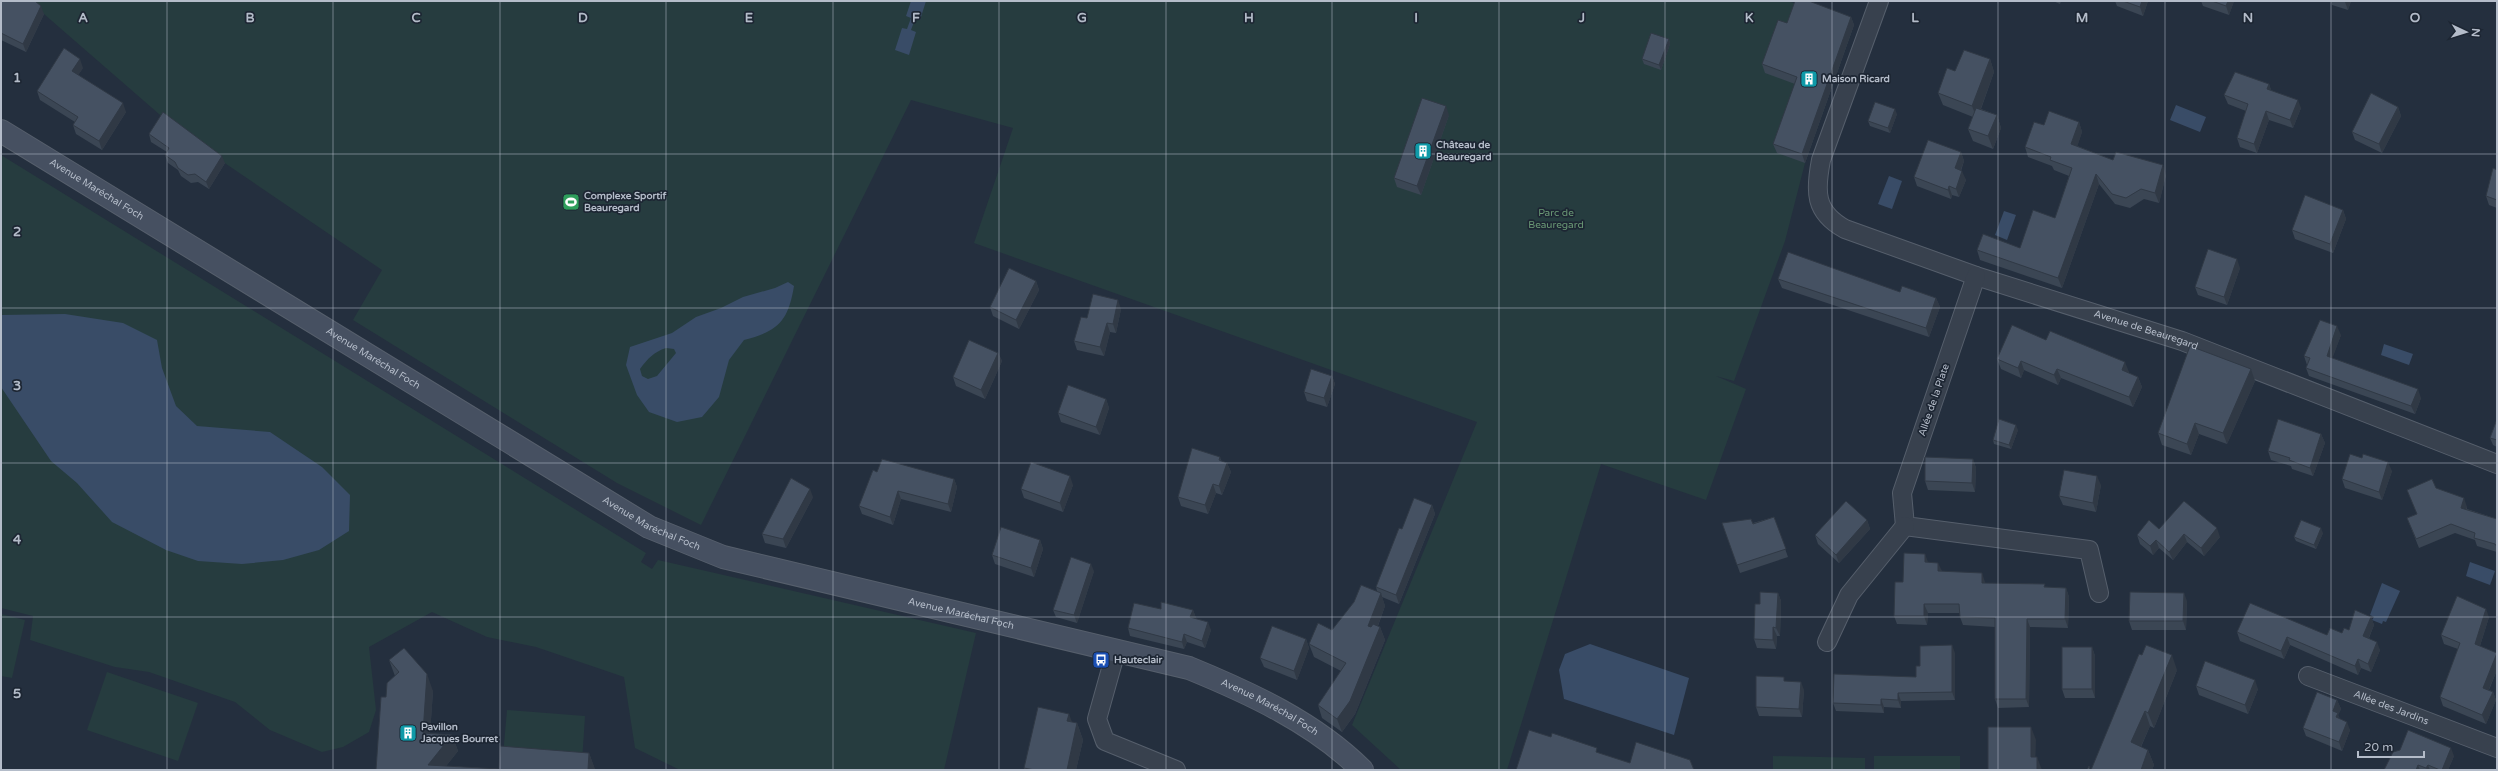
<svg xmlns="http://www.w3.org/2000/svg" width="2498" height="771" font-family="'Varela Round',sans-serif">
	<rect width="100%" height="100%" fill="#242f3e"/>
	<g fill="#263c3f">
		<polygon points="29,1 1788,1 1854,25 1805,163 1785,241 1734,381 1716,376 1746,389 1706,500 1601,464 1507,770 1401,770 1352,725 1477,422 974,243 1013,128 911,100 701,525 617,483 353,320 382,270 182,134"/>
		<polygon points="1,155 646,553 641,562 652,569 658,560 976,633 944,770 680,770 635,748 624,677 536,647 487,637 432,612 369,647 376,710 369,732 343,747 322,752 270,730 235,702 149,672 115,667 30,640 33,616 1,608"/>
		<polygon points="1,614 25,620 12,678 1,676"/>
		<polygon points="107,672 198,703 178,761 87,730"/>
		<polygon points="507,710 585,716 582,763 503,756"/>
		<polygon points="1773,756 1865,758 1865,770 1773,770"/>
		<rect x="1874" y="756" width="86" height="14"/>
	</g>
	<g fill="#394c67" fill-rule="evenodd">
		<polygon points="911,1 926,1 920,20 915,19 911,30 916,32 909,55 895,50 902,28 907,29 911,18 906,16"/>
		<polygon points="2176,105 2206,117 2200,132 2170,120"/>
		<polygon points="1889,176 1902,181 1892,209 1878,204"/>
		<polygon points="2004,211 2016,215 2007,240 1995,235"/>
		<path d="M788,282L794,286C788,322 778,331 744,340L729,360L719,397L702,417L677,422L649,412L637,395L626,365L630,347L672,333L696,317L721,308L743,297L775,288ZM666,348L674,349L676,353L657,376L648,379L642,376L640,369C648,358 654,352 666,348Z"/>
		<polygon points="65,314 123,323 157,340 162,368 176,406 197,426 270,432 322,467 350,495 349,531 319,550 283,560 242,564 198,561 166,550 112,522 77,483 51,461 1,387 1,315"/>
		<polygon points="2384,344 2413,354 2409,365 2381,355"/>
		<polygon points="2470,562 2495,571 2490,585 2466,576"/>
		<polygon points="2382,583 2400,591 2386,622 2383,621 2382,624 2372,620 2374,617 2370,615"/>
		<polygon points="1590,644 1689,678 1674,735 1564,699 1559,670 1565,654"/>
	</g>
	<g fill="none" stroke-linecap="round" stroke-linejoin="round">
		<g stroke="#565f6c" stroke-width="20">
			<g id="street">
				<path id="s1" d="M1879,1L1821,160C1815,191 1814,212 1845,229L1976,276L2182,341L2497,464"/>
				<polyline points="1976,276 1902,493 1905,526 2089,550 2099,593"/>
				<polyline points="1827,642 1849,595 1905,526"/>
				<polyline points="1116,651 1097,719 1105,741 1176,770"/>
				<path id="s2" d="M2308,676L2497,748"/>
			</g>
		</g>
		<g stroke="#565f6c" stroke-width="24">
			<g id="secondary">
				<path id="s3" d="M1,131L649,527L723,557L1189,668C1250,693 1315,723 1362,770"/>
			</g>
		</g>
		<use href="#street" stroke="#38414e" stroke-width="18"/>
		<use href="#secondary" stroke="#465061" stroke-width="22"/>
	</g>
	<g fill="#3b4654">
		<polygon points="1,1 44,14 26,52 1,40"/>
		<polygon points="2053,1 2061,1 2060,4"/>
		<polygon points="2115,1 2148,1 2143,16 2117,6"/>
		<polygon points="2201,1 2234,1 2229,15 2203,6"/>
		<polygon points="2331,1 2351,1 2348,10 2332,5"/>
		<polygon points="1851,17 1854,25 1805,163 1777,153 1773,144 1795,84 1765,73 1762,64 1787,23"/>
		<polygon points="1669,39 1670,44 1661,70 1644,64 1642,59"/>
		<polygon points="1990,59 1994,72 1981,109 1997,115 2001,128 1993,149 1973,141 1968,129 1973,117 1943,105 1938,93 1955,71"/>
		<polygon points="83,68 78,75 126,112 102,150 76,134 73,125 75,122 40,100 37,91"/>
		<polygon points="2269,84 2271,90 2301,108 2293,128 2269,120 2257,153 2240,147 2237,138 2246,111 2228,104 2224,95"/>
		<polygon points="2398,107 2401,116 2382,153 2355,140 2352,132"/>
		<polygon points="1897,114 1890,133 1870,126 1868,121"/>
		<polygon points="1449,115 1421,195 1397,187 1394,178"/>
		<polygon points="2079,122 2082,132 2077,146 2113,160 2166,175 2159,203 2144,199 2130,208 2115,204 2099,184 2062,288 1980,260 1977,250 2020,248 2055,218 2069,176 2054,170 2052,166 2028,157 2025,147 2044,125"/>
		<polygon points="149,134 225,163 209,189 198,182 191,183 181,176 178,170 168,163 165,155 167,152 151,142"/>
		<polygon points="1961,152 1964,161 1961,171 1966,180 1959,197 1952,195 1951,199 1917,186 1914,177"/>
		<polygon points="2497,170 2497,208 2489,205 2486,196"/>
		<polygon points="2343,210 2346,219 2333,253 2295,239 2292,230"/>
		<polygon points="2240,268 2227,305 2198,295 2195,287"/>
		<polygon points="1778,279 1900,292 1936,298 1940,307 1929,337 1782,288"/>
		<polygon points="1036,281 1039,290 1019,329 993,316 990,307"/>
		<polygon points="1121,309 1116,333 1110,332 1104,356 1077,350 1074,341 1087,318"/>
		<polygon points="2341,335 2332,358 2421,398 2415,414 2309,376 2306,368 2307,365 2304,356"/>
		<polygon points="2046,340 2129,372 2129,373 2138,377 2142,387 2133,407 2061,378 2058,385 2024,370 2021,378 2001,369 1997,359"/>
		<polygon points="998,353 1002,361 985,399 956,386 953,377"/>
		<polygon points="2251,369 2255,381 2227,444 2199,434 2191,455 2162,445 2158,433"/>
		<polygon points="1332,376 1335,384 1327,407 1307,401 1304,392"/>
		<polygon points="1106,399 1109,408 1100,435 1061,422 1058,413"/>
		<polygon points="2497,419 2497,447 2493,445 2490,438"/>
		<polygon points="2018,430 2011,449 1994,444 1993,440"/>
		<polygon points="2321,434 2325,443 2313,476 2292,469 2291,466 2271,460 2268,451"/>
		<polygon points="1220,457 1221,461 1227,463 1231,472 1222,495 1216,493 1208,514 1181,506 1178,497"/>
		<polygon points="2362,458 2392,471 2382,500 2345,488 2342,479"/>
		<polygon points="1973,459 1976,468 1975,492 1928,490 1925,481"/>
		<polygon points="877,472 954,479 957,487 951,512 901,499 893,525 862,514 859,506"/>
		<polygon points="1073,485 1063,512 1024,498 1021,489"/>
		<polygon points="2101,485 2096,512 2063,505 2059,496"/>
		<polygon points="2436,488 2467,507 2467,509 2497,519 2497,552 2477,546 2475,540 2455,533 2419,548 2407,518 2417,514 2407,490"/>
		<polygon points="813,497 786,548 765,543 762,534"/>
		<polygon points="1432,505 1435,514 1399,604 1382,597 1385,606 1378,626 1380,627 1385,640 1355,714 1342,732 1322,718 1318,705 1341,671 1314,657 1309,644 1332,630 1354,602 1377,591 1376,587 1402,529"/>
		<polygon points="1774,517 1788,557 1740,573 1722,523 1753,523"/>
		<polygon points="1867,520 1870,529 1839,563 1818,544 1815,535"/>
		<polygon points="2159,529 2220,537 2204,556 2187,542 2173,560 2159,548 2153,555 2140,544 2137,535"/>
		<polygon points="2323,533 2316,549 2296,541 2294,537"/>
		<polygon points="1040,540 1043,549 1034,577 995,564 992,555"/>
		<polygon points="1928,562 1942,571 1985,582 1985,583 2066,588 2069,597 2068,628 2030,627 2029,707 1998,708 1995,699 1995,627 1963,625 1960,617 1960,613 1928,613 1927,625 1897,624 1894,616 1903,582"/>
		<polygon points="1094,571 1077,623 1056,617 1053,610"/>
		<polygon points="1778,593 1781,601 1780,636 1777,636 1776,649 1757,648 1754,639 1760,604"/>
		<polygon points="2187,601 2186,630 2132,630 2129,621"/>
		<polygon points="1161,609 1193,610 1196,618 1195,619 1211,630 1205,648 1187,642 1184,649 1130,636 1128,628"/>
		<polygon points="2371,617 2374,625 2369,638 2380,650 2371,672 2361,668 2358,675 2290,645 2284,659 2240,641 2237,632 2327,635 2342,633 2349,630"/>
		<polygon points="2489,617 2480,646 2497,653 2497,670 2489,690 2493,692 2496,700 2486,724 2443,706 2440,697 2458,649 2444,644 2441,635"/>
		<polygon points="1306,639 1309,648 1297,680 1264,667 1260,658"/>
		<polygon points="2092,647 2095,656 2095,698 2065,698 2062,689"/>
		<polygon points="1955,653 1955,700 1901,701 1901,708 1884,707 1884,713 1836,711 1833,703 1916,677 1920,666"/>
		<polygon points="389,660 433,691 430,733 452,735 458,751 446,766 499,769 589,753 595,770 376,770 386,697 395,676"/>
		<polygon points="2177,670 2154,728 2150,726 2141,747 2148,750 2154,765 2152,770 2091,770"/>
		<polygon points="1786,681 1804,690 1802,717 1759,716 1756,707"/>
		<polygon points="2196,686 2258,689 2248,714 2199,695"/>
		<polygon points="2337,700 2341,709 2338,715 2340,719 2350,730 2342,751 2306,736 2303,728"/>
		<polygon points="1072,722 1077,723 1083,740 1076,770 1025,770 1024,768"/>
		<polygon points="2454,756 2448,770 2384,770"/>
	</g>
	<g fill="#303945">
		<polygon points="2142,1 2148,1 2143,16 2140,7"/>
		<polygon points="2228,1 2234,1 2229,15 2226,6"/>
		<polygon points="2345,1 2351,1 2348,10 2345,2"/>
		<polygon points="41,6 44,14 26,52 23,44"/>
		<polygon points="1851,17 1854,25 1805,163 1802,154"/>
		<polygon points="1669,39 1670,44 1661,70 1659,65"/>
		<polygon points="80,59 83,68 75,80 72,71"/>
		<polygon points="1990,59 1994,72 1977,119 1972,106"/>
		<polygon points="2269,84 2272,93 2267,89"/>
		<polygon points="2298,100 2301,108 2293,128 2290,120"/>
		<polygon points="123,103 126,112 102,150 99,141"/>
		<polygon points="1446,106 1449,115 1421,195 1417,186"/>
		<polygon points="2398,107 2401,116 2382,153 2379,144"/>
		<polygon points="1895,109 1897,114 1890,133 1888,128"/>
		<polygon points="2266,111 2269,120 2257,153 2254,144"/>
		<polygon points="1997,115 2001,128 1993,149 1988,136"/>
		<polygon points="2079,122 2082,132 2075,154 2071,144"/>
		<polygon points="1961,152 1964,161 1958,177 1955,168"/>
		<polygon points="222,156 225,163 209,189 206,182"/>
		<polygon points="2163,165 2166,175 2159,203 2155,193"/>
		<polygon points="1962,171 1966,180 1959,197 1956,189"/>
		<polygon points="2096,174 2099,184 2062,288 2058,278"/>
		<polygon points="1949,186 1952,195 1951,199 1948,190"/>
		<polygon points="2343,210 2346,219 2333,253 2330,244"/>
		<polygon points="2237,259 2240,268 2227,305 2224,297"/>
		<polygon points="1036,281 1039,290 1019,329 1016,320"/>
		<polygon points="1936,298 1940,307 1929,337 1926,328"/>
		<polygon points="1118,300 1121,309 1116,333 1113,324"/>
		<polygon points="1107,323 1110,332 1104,356 1100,347"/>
		<polygon points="2337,326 2341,335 2330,365 2327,356"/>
		<polygon points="998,353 1002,361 985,399 981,390"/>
		<polygon points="2021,361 2024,370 2021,378 2018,368"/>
		<polygon points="2125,362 2129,372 2126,380 2122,370"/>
		<polygon points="2057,369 2061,378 2058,385 2054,375"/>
		<polygon points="2251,369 2255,381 2227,444 2223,433"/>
		<polygon points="1332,376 1335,384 1327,407 1324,398"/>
		<polygon points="2138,377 2142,387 2133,407 2129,397"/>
		<polygon points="2418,389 2421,398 2415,414 2411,406"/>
		<polygon points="1106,399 1109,408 1100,435 1096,427"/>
		<polygon points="2195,423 2199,434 2191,455 2187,444"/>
		<polygon points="2016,425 2018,430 2011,449 2009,445"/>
		<polygon points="2321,434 2325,443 2313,476 2310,468"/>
		<polygon points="1973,459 1976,468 1975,492 1972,483"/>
		<polygon points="2388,462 2392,471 2382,500 2379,492"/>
		<polygon points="1227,463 1231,472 1222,495 1219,486"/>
		<polygon points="1070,476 1073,485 1063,512 1060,503"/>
		<polygon points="2097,476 2101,485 2096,512 2093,503"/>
		<polygon points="954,479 957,487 951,512 948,504"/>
		<polygon points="1213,484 1216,493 1208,514 1205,505"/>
		<polygon points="810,489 813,497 786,548 783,539"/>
		<polygon points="898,491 901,499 893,525 890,517"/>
		<polygon points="2464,498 2467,507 2464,516 2461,508"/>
		<polygon points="1432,505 1435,514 1399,604 1396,595"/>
		<polygon points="1867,520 1870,529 1839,563 1836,555"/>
		<polygon points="2217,528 2220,537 2204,556 2201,548"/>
		<polygon points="2321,528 2323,533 2316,549 2314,545"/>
		<polygon points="2184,534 2187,542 2173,560 2169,552"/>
		<polygon points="1040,540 1043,549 1034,577 1031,568"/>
		<polygon points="2156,540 2159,548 2153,555 2150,546"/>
		<polygon points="1925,554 1928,562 1925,562"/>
		<polygon points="1938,563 1942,571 1938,571"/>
		<polygon points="1091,564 1094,571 1077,623 1074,615"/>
		<polygon points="1982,573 1985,582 1985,592 1982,583"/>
		<polygon points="2066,588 2069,597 2068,628 2065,619"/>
		<polygon points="1381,593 1385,606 1373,639 1368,626"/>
		<polygon points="1778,593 1781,601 1780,636 1776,628"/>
		<polygon points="2184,593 2187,601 2186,630 2183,621"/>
		<polygon points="1924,604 1928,613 1927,625 1924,616"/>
		<polygon points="2486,609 2489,617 2478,652 2475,644"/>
		<polygon points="1193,610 1196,618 1193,625 1190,617"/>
		<polygon points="2371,617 2374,625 2366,644 2363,636"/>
		<polygon points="2027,619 2030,627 2029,707 2026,699"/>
		<polygon points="1208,622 1211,630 1205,648 1202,641"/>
		<polygon points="1380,627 1385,640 1355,714 1342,732 1337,719"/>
		<polygon points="1773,627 1777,636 1776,649 1773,640"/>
		<polygon points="1184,634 1187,642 1184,649 1182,642"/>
		<polygon points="2287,637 2290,645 2284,659 2281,651"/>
		<polygon points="1306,639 1309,648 1297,680 1294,671"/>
		<polygon points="2377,642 2380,650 2371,672 2368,664"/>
		<polygon points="1952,645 1955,653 1955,700 1952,692"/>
		<polygon points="2092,647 2095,656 2095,698 2092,689"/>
		<polygon points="2497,653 2497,670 2486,696 2483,688"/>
		<polygon points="2172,655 2177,670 2154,728 2148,713"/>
		<polygon points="2358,659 2361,668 2358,675 2355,666"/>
		<polygon points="427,674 433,691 429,749 423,733"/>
		<polygon points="2255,680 2258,689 2248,714 2245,705"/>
		<polygon points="1801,682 1804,690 1802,717 1799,709"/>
		<polygon points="2493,692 2496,700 2486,724 2482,715"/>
		<polygon points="1898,693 1901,701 1901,708 1898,700"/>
		<polygon points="1881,699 1884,707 1884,713 1881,705"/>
		<polygon points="2337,700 2341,709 2338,715 2341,721 2339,726 2333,711"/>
		<polygon points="2145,711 2150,726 2136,757 2131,742"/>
		<polygon points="1069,714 1075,730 1067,721"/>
		<polygon points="2347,722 2350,730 2342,751 2339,742"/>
		<polygon points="1077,723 1083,740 1076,770 1067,770"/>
		<polygon points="2031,727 2036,740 2035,770 2031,757"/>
		<polygon points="452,735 458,751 443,770 428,765"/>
		<polygon points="2451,748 2454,756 2448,770 2442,770"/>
		<polygon points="2148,750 2154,765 2152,770 2141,770"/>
		<polygon points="589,753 595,769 595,770 588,770"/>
		<polygon points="2037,757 2042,770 2037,770"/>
		<polygon points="2418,765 2420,770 2416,770"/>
		<polygon points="2428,765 2430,770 2427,770 2426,768"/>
	</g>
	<g fill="#455162" stroke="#303945">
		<polygon points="1,1 35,1 41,6 23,44 1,33"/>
		<polygon points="1795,1 1809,1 1851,17 1802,154 1773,144 1797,77 1762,64 1778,20 1787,23"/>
		<polygon points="2123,1 2142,1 2140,7"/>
		<polygon points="2212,1 2228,1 2226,6"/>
		<polygon points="1651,33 1669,39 1659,65 1642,59"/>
		<polygon points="64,48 80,59 72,71 123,103 99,141 73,125 78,117 37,91"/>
		<polygon points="1964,50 1990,59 1972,106 1938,93 1947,68 1955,71"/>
		<polygon points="2235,72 2269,84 2267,89 2298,100 2290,120 2266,111 2254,144 2237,138 2248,104 2224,95"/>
		<polygon points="2371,93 2398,107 2379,144 2352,132"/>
		<polygon points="1422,98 1446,106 1417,186 1394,178"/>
		<polygon points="1875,102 1895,109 1888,128 1868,121"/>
		<polygon points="1976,108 1997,115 1988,136 1968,129"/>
		<polygon points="2049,111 2079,122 2071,144 2113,160 2116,152 2163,165 2155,193 2141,189 2126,198 2112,194 2096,174 2058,278 1977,250 1983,234 2020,248 2033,210 2055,218 2072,168 2050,160 2051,157 2025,147 2034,122 2044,125"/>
		<polygon points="163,112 222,156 206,182 195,174 188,175 178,168 175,162 165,155 169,148 149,134"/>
		<polygon points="1928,140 1961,152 1955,168 1962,171 1956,189 1949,186 1948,190 1914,177"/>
		<polygon points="2493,168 2497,170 2497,200 2486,196"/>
		<polygon points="2305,195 2343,210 2330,244 2292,230"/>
		<polygon points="2208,249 2237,259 2224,297 2195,287"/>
		<polygon points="1788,252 1900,292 1902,286 1936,298 1926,328 1778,279"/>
		<polygon points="1009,268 1036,281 1016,320 990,307"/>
		<polygon points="1093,294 1118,300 1113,324 1107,323 1100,347 1074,341 1081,317 1087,318"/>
		<polygon points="2320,320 2337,326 2327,356 2418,389 2411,406 2306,368 2310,358 2304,356"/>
		<polygon points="2012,325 2046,340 2050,331 2125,362 2122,370 2138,377 2129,397 2057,369 2054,375 2021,361 2018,368 1997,359"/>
		<polygon points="969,340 998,353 981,390 953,377"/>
		<polygon points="2190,346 2251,369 2223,433 2195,423 2187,444 2158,433"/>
		<polygon points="1311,369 1332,376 1324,398 1304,392"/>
		<polygon points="1068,385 1106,399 1096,427 1058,413"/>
		<polygon points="1999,419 2016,425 2009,445 1993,440"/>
		<polygon points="2278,419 2321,434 2310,468 2289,460 2290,458 2268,451"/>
		<polygon points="2497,419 2497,440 2490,438"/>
		<polygon points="1192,448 1220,457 1219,460 1227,463 1219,486 1213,484 1205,505 1178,497"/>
		<polygon points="2350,454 2362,458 2363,454 2388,462 2379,492 2342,479"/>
		<polygon points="1925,457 1973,459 1972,483 1925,481"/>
		<polygon points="882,459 954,479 948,504 898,491 890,517 859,506 873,470 877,472"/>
		<polygon points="1031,462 1070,476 1060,503 1021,489"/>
		<polygon points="2064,470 2097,476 2093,503 2059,496"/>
		<polygon points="791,478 810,489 783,539 762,534"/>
		<polygon points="2432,479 2436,488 2464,498 2461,508 2497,519 2497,547 2495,544 2474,538 2475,533 2451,524 2416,539 2407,518 2417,514 2407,490"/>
		<polygon points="1414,498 1432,505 1396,595 1376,587 1399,528 1402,529"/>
		<polygon points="1846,501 1867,520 1836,555 1815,535"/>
		<polygon points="2184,501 2217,528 2201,548 2184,534 2169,552 2156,540 2150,546 2137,535 2149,520 2159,529"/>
		<polygon points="1774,517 1786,549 1737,565 1722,523 1751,519 1753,524"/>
		<polygon points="2301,520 2321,528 2314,545 2294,537"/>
		<polygon points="1001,527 1040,540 1031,568 992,555"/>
		<polygon points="1904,553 1925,554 1925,562 1938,563 1938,571 1982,573 1982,583 2045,584 2044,587 2066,588 2065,619 2027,619 2026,699 1995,699 1995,618 1960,617 1959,604 1924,604 1924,616 1894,616 1895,582 1903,582"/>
		<polygon points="1071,557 1091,564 1074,615 1053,610"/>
		<polygon points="1361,585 1381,593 1368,626 1371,627 1373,624 1380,627 1350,701 1337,719 1318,705 1346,663 1309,644 1318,623 1332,630 1354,602"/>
		<polygon points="1760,592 1778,593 1776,628 1773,627 1773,640 1754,639 1755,604 1760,604"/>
		<polygon points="2130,592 2184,593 2183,621 2129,621"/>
		<polygon points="2457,596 2486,609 2475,644 2497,653 2483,688 2493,692 2482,715 2440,697 2460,643 2441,635"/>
		<polygon points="1161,602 1193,610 1190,617 1208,622 1202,641 1184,634 1182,642 1128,628 1134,603 1161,609"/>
		<polygon points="2250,603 2327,635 2330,628 2342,633 2344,628 2349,630 2355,610 2371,617 2363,636 2377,642 2368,664 2358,659 2355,666 2287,637 2281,651 2237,632"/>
		<polygon points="1272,626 1306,639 1294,671 1260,658"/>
		<polygon points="1952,645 1952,692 1898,693 1898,700 1881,699 1881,705 1833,703 1834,674 1916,677 1916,666 1920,666 1920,646"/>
		<polygon points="2146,645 2172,655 2148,713 2145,711 2131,742 2148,750 2141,770 2091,770 2139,654 2142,655"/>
		<rect x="2062" y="647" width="30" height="42"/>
		<polygon points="404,648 427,674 423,733 452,735 428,765 499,769 500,746 589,753 588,770 376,770 381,697 386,697 387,683 399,672 389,660"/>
		<polygon points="2205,661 2255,680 2245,705 2196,686"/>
		<polygon points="1756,676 1784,677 1784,681 1801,682 1799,709 1756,707"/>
		<polygon points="2317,692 2337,700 2333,711 2338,713 2336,717 2347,722 2339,742 2303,728"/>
		<polygon points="1038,707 1069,714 1067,721 1077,723 1067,770 1035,770 1024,768"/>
		<polygon points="1988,727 2031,727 2031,757 2037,757 2037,770 1988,770"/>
		<polygon points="1529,730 1551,737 1552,733 1597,748 1596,752 1630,763 1636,742 1690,760 1694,770 1516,770"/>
		<polygon points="2408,730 2451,748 2442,770 2440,770 2428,765 2426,768 2418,765 2416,770 2384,770 2393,752 2400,750"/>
		<polygon points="2089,766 2090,770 2087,770"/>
	</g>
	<path fill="none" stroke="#b4bcc9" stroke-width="1" stroke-opacity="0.55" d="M167,1V770M333,1V770M500,1V770M666,1V770M833,1V770M999,1V770M1166,1V770M1332,1V770M1499,1V770M1665,1V770M1832,1V770M1998,1V770M2165,1V770M2331,1V770M1,154H2497M1,308H2497M1,463H2497M1,617H2497"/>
	<defs>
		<g id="building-square" transform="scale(0.9)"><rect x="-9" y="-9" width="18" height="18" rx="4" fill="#0f9aa8" stroke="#1d2633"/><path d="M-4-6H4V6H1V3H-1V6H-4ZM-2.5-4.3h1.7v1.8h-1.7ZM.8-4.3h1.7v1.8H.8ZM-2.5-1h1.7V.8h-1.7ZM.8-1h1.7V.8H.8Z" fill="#fff"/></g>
		<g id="stadium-square" transform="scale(0.9)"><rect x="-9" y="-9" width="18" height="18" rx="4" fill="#2e9e5b" stroke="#1d2633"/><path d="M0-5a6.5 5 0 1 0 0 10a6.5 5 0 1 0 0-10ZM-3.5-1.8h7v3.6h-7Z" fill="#fff"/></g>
		<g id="bus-square" transform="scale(0.9)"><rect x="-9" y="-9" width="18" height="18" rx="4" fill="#1a4fb4" stroke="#1d2633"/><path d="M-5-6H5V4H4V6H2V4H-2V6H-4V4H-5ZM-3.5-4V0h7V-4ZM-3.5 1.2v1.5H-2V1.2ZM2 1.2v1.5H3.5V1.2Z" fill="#fff"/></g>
	</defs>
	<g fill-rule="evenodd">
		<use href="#building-square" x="1809" y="79"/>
		<use href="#building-square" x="1423" y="151"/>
		<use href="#stadium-square" x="571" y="202"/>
		<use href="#bus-square" x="1101" y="660"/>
		<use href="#building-square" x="408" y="733"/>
	</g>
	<g text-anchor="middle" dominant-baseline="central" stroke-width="3.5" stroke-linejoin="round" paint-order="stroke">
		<g font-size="10" font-weight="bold" fill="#b4bcc9" stroke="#1d2633" text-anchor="start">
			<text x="1822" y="79">Maison Ricard</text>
			<text x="1436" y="145">Château de<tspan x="1436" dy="12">Beauregard</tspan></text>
			<text x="584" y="196">Complexe Sportif<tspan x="584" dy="12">Beauregard</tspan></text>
			<text x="1114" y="660">Hauteclair</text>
			<text x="421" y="727">Pavillon<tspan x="421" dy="12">Jacques Bourret</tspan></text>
		</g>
		<g font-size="10" fill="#b4bcc9" stroke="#1d2633">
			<text stroke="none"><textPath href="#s3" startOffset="112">Avenue Maréchal Foch</textPath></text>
			<text stroke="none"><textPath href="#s1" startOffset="567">Avenue de Beauregard</textPath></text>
			<text stroke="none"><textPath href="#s3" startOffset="436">Avenue Maréchal Foch</textPath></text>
			<text transform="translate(1934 400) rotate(-71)">Allée de la Plate</text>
			<text stroke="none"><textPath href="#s3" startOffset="760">Avenue Maréchal Foch</textPath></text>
			<text stroke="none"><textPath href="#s3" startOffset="1084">Avenue Maréchal Foch</textPath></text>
			<text stroke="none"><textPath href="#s3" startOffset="1408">Avenue Maréchal Foch</textPath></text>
			<text stroke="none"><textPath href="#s2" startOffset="89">Allée des Jardins</textPath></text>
		</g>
		<g font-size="10" fill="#6b9a76" stroke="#1d2633">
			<text x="1556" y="213">Parc de<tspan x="1556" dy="12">Beauregard</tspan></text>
		</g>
	</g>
	<g font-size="13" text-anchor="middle" font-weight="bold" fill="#b4bcc9" stroke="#1d2633" stroke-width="3.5" stroke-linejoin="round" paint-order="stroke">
		<text x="83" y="22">A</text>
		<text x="250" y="22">B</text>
		<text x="416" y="22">C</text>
		<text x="583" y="22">D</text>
		<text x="749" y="22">E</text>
		<text x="916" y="22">F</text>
		<text x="1082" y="22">G</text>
		<text x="1249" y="22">H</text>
		<text x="1416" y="22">I</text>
		<text x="1582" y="22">J</text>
		<text x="1749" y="22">K</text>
		<text x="1915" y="22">L</text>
		<text x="2082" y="22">M</text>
		<text x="2248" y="22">N</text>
		<text x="2415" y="22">O</text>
		<text x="17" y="82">1</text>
		<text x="17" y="236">2</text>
		<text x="17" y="390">3</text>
		<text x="17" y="544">4</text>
		<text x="17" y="698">5</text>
	</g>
	<rect width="2498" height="771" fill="none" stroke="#b4bcc9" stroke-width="4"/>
	<g transform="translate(2466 32) rotate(94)" stroke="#1d2633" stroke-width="3" paint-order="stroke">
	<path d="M0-3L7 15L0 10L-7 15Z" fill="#b4bcc9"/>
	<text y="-6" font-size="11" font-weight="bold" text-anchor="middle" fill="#b4bcc9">N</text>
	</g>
	<path d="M2358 751v6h66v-6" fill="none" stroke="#b4bcc9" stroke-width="2"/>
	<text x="2364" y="751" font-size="12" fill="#b4bcc9" stroke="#1d2633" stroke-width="3" paint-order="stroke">20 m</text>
</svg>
